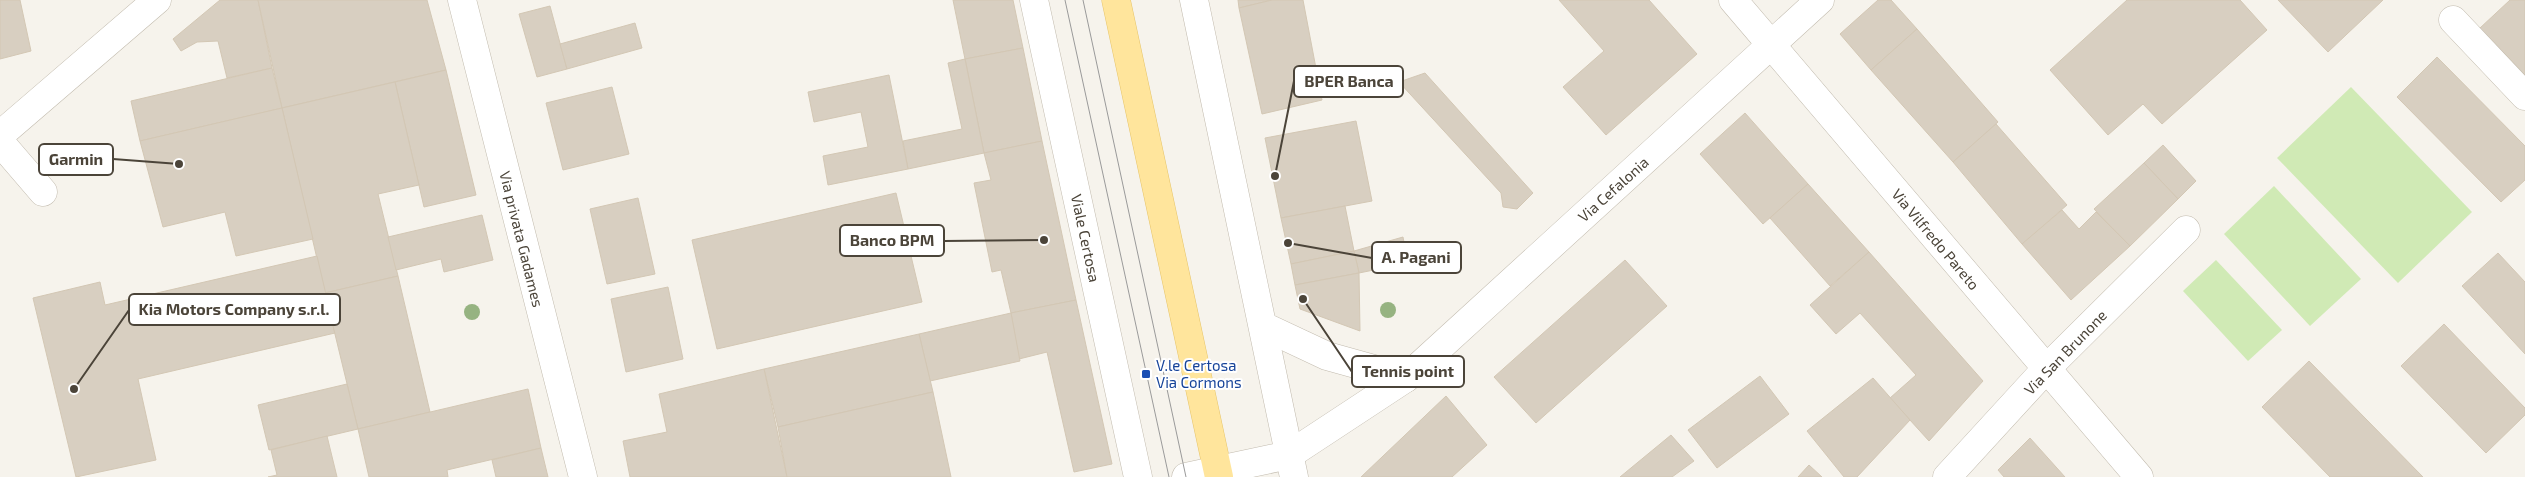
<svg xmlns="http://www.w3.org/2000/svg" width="2525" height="477" font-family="'Exo 2',sans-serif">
	<rect width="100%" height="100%" fill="#f6f3ec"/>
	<g fill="#d0eab5">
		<polygon points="2351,87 2472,212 2398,283 2277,158"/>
		<polygon points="2274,186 2361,279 2310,326 2224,234"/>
		<polygon points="2216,260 2282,330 2248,361 2183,291"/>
	</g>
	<g fill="#d8cfc1" stroke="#d3c7b4">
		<polygon points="0,0 20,0 31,51 0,59"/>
		<polygon points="220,0 258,0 272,68 227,78 218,41 197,42 181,51 173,39"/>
		<polygon points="258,0 427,0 446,70 282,108"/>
		<polygon points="953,0 1013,0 1023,48 965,59"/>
		<polygon points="1238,0 1272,0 1239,8"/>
		<polygon points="1272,0 1303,0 1322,100 1262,114 1239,8"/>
		<polygon points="1559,0 1649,0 1697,54 1606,135 1563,87 1604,51"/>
		<polygon points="1878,0 1891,0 1917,29 1871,70 1840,34"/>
		<polygon points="2127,0 2240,0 2267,30 2162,124 2143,104 2108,135 2050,70"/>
		<polygon points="2278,0 2383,0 2328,52"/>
		<polygon points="2510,0 2525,0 2525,75 2480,28"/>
		<polygon points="550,6 567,69 537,77 519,14"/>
		<polygon points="635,23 642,48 567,69 560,44"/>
		<polygon points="1917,29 1998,122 1953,162 1871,70"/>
		<polygon points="1023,48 1042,141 984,153 965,59"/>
		<polygon points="2437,57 2525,146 2525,180 2501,202 2397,97"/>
		<polygon points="965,59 984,153 908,169 903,141 962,129 948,63"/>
		<polygon points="272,68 282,108 140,141 131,101"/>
		<polygon points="446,70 476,195 424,207 395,82"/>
		<polygon points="1425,73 1533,193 1517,209 1503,207 1501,193 1399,82"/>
		<polygon points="889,75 908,169 828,185 823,156 868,147 861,112 814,122 808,92"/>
		<polygon points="395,82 419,185 378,194 398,276 325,293 282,108"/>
		<polygon points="612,87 629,154 563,170 546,103"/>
		<polygon points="282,108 313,239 236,256 225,212 163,227 140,141"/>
		<polygon points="1745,113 1808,184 1763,224 1700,154"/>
		<polygon points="1356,121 1372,201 1281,218 1265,138"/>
		<polygon points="1996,124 2067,205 2022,244 1953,162"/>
		<polygon points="1042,141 1076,300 1011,313 1001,270 992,272 974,183 991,180 984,153"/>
		<polygon points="2163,145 2196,181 2178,199 2144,163"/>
		<polygon points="2144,163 2178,199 2130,246 2094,209"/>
		<polygon points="1808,184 1869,252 1830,286 1770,218"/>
		<polygon points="896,193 922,302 717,349 692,240"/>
		<polygon points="638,198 655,274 607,284 590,209"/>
		<polygon points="1345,206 1354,251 1291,264 1281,218"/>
		<polygon points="2062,210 2079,229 2096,212 2130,246 2071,300 2022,244"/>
		<polygon points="482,215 493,260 444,272 441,259 396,270 388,237"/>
		<polygon points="1403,237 1408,263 1359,273 1354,251"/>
		<polygon points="1354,251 1359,273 1295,285 1291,264"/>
		<polygon points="1869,252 1983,381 1929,441 1890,398 1916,375 1860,313 1836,334 1810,305"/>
		<polygon points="2498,253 2525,282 2525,354 2462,286"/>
		<polygon points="317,256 335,333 138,379 156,460 76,477 33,298 100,282 105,305"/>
		<polygon points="1625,260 1667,306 1536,423 1494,377"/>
		<polygon points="1359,273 1360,331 1300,309 1295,285"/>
		<polygon points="398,276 430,412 358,429 325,293"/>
		<polygon points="668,287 683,359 626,372 611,299"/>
		<polygon points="1076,300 1112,464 1074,472 1047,352 1019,359 1011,313"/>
		<polygon points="1011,313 1020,361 930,381 919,334"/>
		<polygon points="2444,324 2525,408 2525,415 2486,453 2401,366"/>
		<polygon points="919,334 933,392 778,427 764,369"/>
		<polygon points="2309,361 2423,477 2330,477 2262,407"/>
		<polygon points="764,369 787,477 630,477 623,441 667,432 659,394"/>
		<polygon points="1760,376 1789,414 1717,468 1688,430"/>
		<polygon points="1873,378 1910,420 1857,477 1844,477 1807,431"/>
		<polygon points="347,384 358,429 269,450 258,405"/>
		<polygon points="528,389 541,448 447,470 448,477 369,477 358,429"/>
		<polygon points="933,392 951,477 787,477 778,427"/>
		<polygon points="1446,396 1487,445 1452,477 1361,477"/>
		<polygon points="1671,435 1694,461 1672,477 1620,477"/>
		<polygon points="327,436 337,477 268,477 277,475 271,450"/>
		<polygon points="2030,438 2065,477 2004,477 1998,470"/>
		<polygon points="541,448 548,477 496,477 492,460"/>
		<polygon points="1809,465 1822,477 1798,477"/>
	</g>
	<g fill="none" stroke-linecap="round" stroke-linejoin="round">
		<g stroke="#c2bbae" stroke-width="29">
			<g id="minor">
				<polyline points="462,0 583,477"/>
				<polyline points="1034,0 1138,477"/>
				<polyline points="1194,0 1294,477"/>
				<polyline points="1733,0 2139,477"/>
				<polyline points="2453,20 2525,96"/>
				<polyline points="0,135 157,0"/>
				<polyline points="0,142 43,192"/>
				<polyline points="1263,326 1327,356 1406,378"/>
				<polyline points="1186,477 1289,455 1406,378 1820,0"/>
				<polyline points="1947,477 2046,369 2186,230"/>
			</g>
		</g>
		<g stroke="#e6c46a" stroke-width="29">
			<polyline id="major" points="1116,0 1219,477"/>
		</g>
		<use href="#minor" stroke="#fff" stroke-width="28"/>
		<use href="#major" stroke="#ffe59c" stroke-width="28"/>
		<g stroke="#9a9a9a" stroke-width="1">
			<polyline points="1065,0 1169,477"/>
			<polyline points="1083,0 1186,477"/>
		</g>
	</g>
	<g fill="#96b381">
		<circle cx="1388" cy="310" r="8"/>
		<circle cx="472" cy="312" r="8"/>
	</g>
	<rect fill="#1a4fb4" stroke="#fff" stroke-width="2" x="1141" y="369" width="10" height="10" rx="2.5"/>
	<g text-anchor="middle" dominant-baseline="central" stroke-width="4" stroke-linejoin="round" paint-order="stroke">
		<g font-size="15" fill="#4b4439" stroke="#fff">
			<text transform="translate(1613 189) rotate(-42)">Via Cefalonia</text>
			<text transform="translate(1086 238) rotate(78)">Viale Certosa</text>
			<text transform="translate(522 239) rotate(76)">Via privata Gadames</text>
			<text transform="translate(1936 239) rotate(50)">Via Vilfredo Pareto</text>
			<text transform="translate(2065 352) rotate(-46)">Via San Brunone</text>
		</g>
		<g font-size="15" fill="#164399" stroke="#fff" text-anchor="start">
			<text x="1156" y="365">V.le Certosa<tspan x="1156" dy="17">Via Cormons</tspan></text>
		</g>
	</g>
	<path fill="none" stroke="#4b4439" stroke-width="2" d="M1275 176L1294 81M179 164L113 159M1044 240L944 241M1288 243L1372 258M74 389L129 310M1303 299L1352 372"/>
	<g fill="#4b4439" stroke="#fff" stroke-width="2">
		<circle cx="1275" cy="176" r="5"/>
		<circle cx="179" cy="164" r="5"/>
		<circle cx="1044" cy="240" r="5"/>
		<circle cx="1288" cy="243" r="5"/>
		<circle cx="74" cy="389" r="5"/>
		<circle cx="1303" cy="299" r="5"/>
	</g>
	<g fill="#fff" stroke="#4b4439" stroke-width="2">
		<rect x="1294" y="66" width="109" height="31" rx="5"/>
		<rect x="39" y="144" width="74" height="31" rx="5"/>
		<rect x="840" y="225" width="104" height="31" rx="5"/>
		<rect x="1372" y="242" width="89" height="31" rx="5"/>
		<rect x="129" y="294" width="211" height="31" rx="5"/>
		<rect x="1352" y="356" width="112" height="31" rx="5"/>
	</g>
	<g font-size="16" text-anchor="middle" font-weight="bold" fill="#4b4439">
		<text x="1349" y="87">BPER Banca</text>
		<text x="76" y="165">Garmin</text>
		<text x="892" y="246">Banco BPM</text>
		<text x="1416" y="263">A. Pagani</text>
		<text x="234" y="315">Kia Motors Company s.r.l.</text>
		<text x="1408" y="377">Tennis point</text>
	</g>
</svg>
